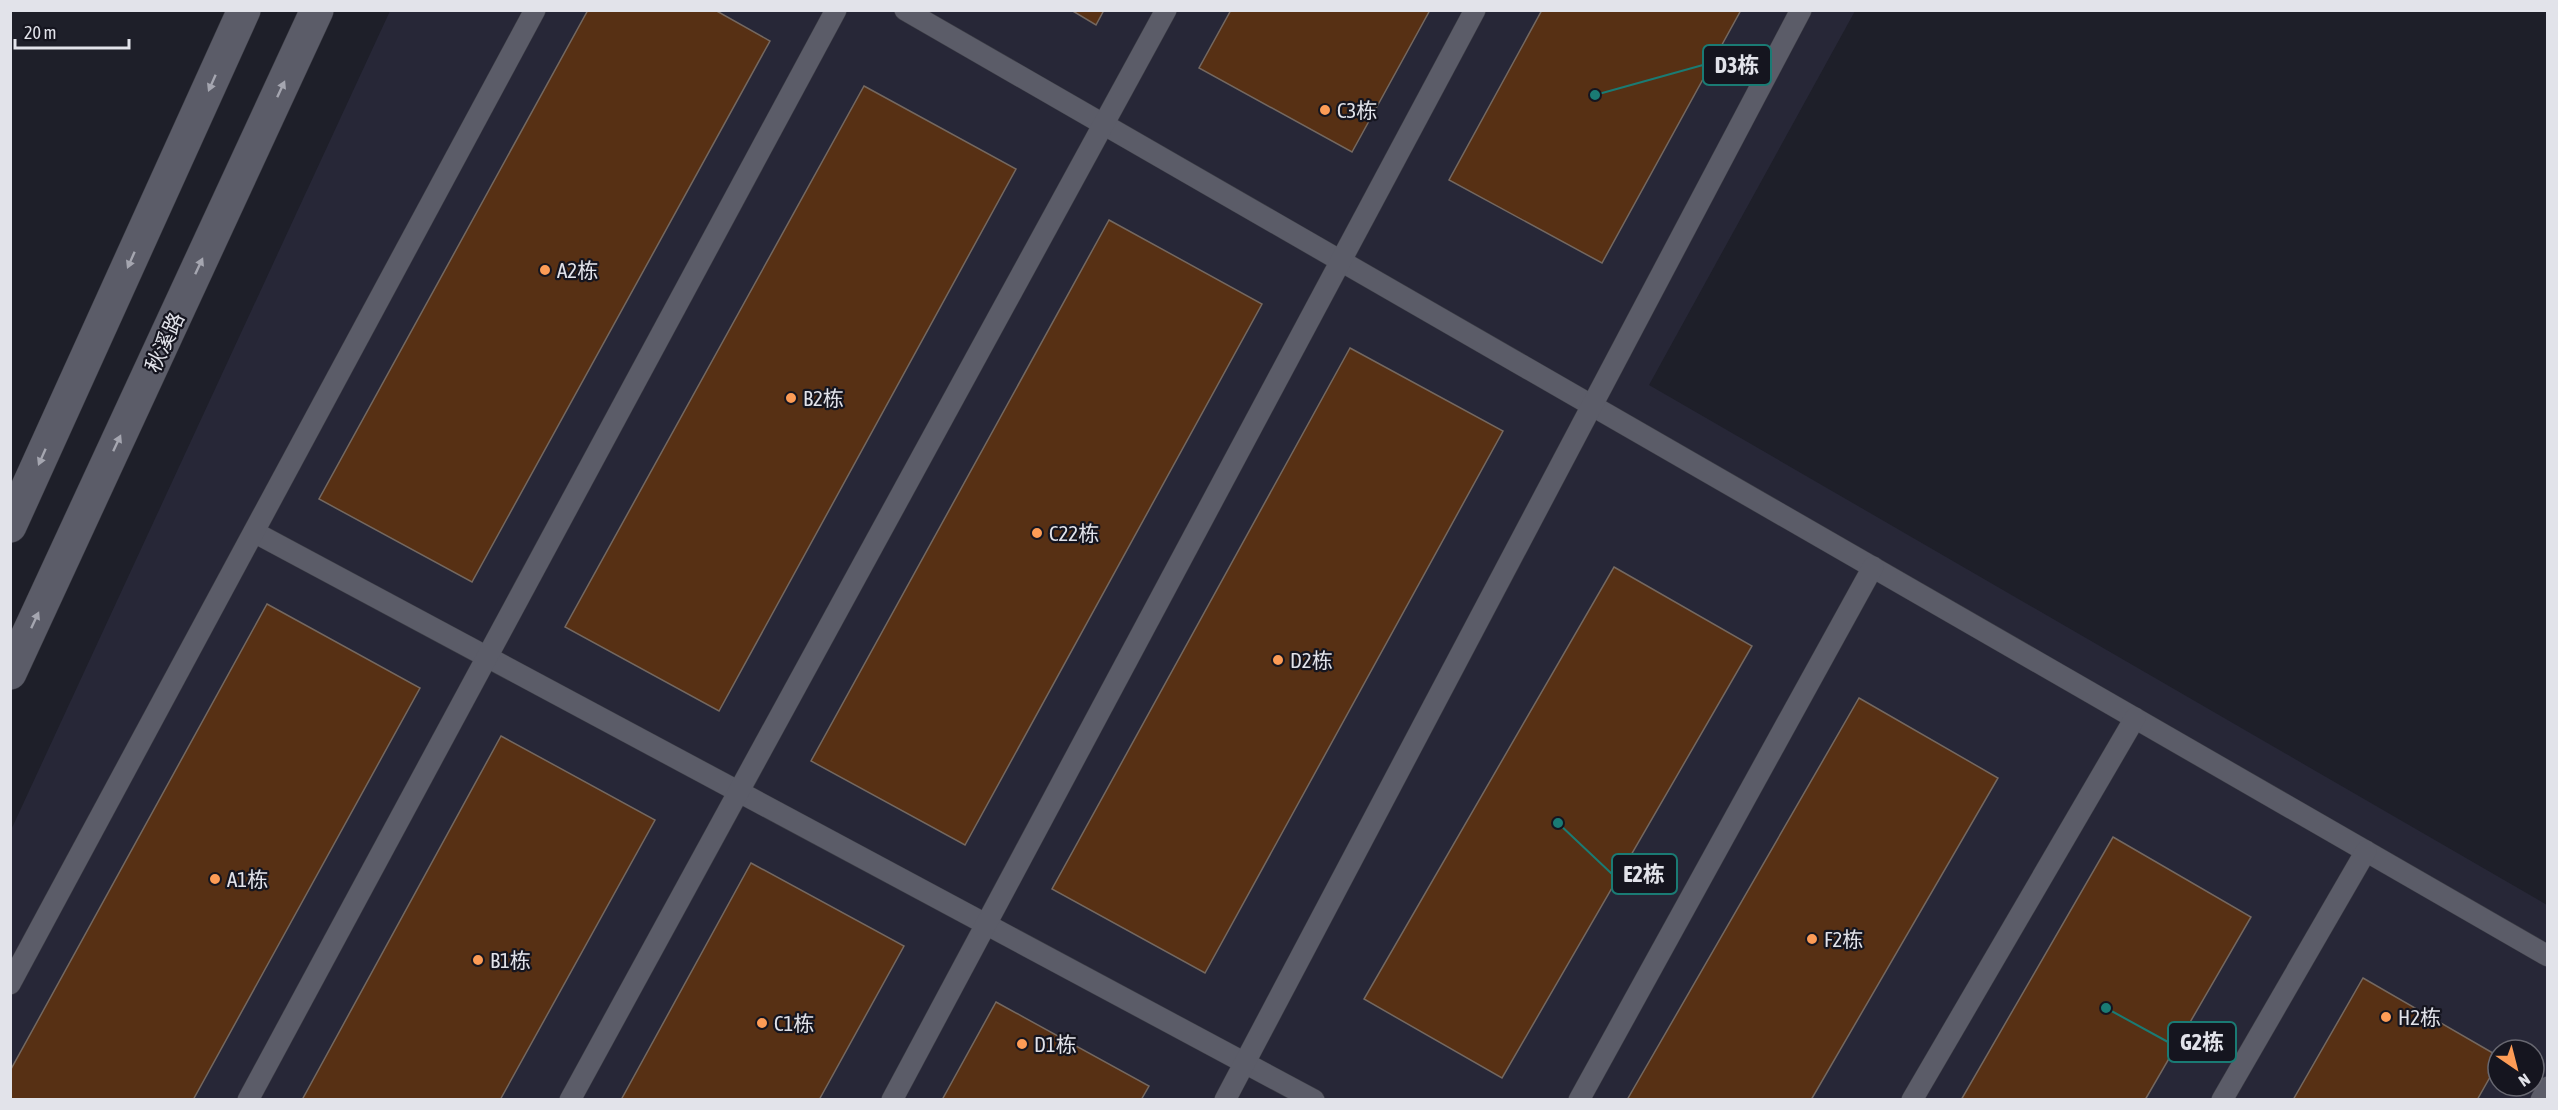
<svg xmlns="http://www.w3.org/2000/svg" width="2558" height="1110" font-family="'Asap Condensed','Noto Sans SC',sans-serif">
	<rect width="100%" height="100%" fill="#1e1f29"/>
	<path fill="#272737" fill-rule="evenodd" d="M390,11H1855L1649,385L2547,905V1099L11,1100V830ZM2498,1050H2534V1086H2498Z"/>
	<g fill="#573014" stroke="#746860" stroke-width="1.5">
		<polygon points="588,10 715,10 770,41 472,582 319,499"/>
		<polygon points="1071,10 1104,10 1096,25"/>
		<polygon points="1231,10 1430,10 1352,152 1199,68"/>
		<polygon points="1542,10 1741,10 1602,263 1449,180"/>
		<polygon points="864,86 1016,169 719,711 565,627"/>
		<polygon points="1109,220 1262,304 965,845 811,761"/>
		<polygon points="1350,348 1503,431 1205,973 1052,889"/>
		<polygon points="1614,567 1752,646 1502,1078 1364,999"/>
		<polygon points="267,604 420,688 193,1100 10,1100 10,1071"/>
		<polygon points="1859,698 1998,778 1811,1100 1627,1100"/>
		<polygon points="501,736 655,820 500,1100 302,1100"/>
		<polygon points="2113,837 2251,917 2145,1100 1961,1100"/>
		<polygon points="751,863 904,946 819,1100 621,1100"/>
		<polygon points="2363,978 2498,1056 2498,1063 2477,1100 2293,1100"/>
		<polygon points="996,1002 1149,1086 1141,1100 942,1100"/>
	</g>
	<g fill="none" stroke-linecap="round" stroke-linejoin="round">
		<g stroke="#3c3d45" stroke-width="22">
			<g id="lane">
				<polyline points="905,10 2548,956"/>
				<polyline points="254,532 1314,1100"/>
				<polyline points="10,984 535,10"/>
				<polyline points="248,1100 836,10"/>
				<polyline points="570,1100 1166,10"/>
				<polyline points="892,1100 1475,10"/>
				<polyline points="1225,1100 1801,10"/>
				<polyline points="1579,1100 1873,567"/>
				<polyline points="1912,1100 2135,718"/>
				<polyline points="2222,1100 2366,851"/>
				<polyline points="2541,1100 2548,1087"/>
			</g>
		</g>
		<g stroke="#3c3d45" stroke-width="34">
			<g id="street">
				<polyline points="10,526 244,10"/>
				<polyline points="10,673 317,10"/>
			</g>
		</g>
		<use href="#lane" stroke="#5b5c68" stroke-width="21"/>
		<use href="#street" stroke="#5b5c68" stroke-width="33"/>
	</g>
	<defs><path id="oneway-solid" d="M-6-.8H1V-3.2L6.5 0L1 3.2V.8H-6Z" transform="scale(1.5)"/></defs>
	<g fill="#a5a6b0">
		<use href="#oneway-solid" transform="translate(212 83) rotate(114)"/>
		<use href="#oneway-solid" transform="translate(281 89) rotate(-65)"/>
		<use href="#oneway-solid" transform="translate(131 260) rotate(114)"/>
		<use href="#oneway-solid" transform="translate(199 266) rotate(-65)"/>
		<use href="#oneway-solid" transform="translate(117 443) rotate(-65)"/>
		<use href="#oneway-solid" transform="translate(42 457) rotate(114)"/>
		<use href="#oneway-solid" transform="translate(35 620) rotate(-65)"/>
	</g>
	<g fill="#fd9c56" stroke="#15151f" stroke-width="2">
		<circle cx="1325" cy="110" r="6"/>
		<circle cx="545" cy="270" r="6"/>
		<circle cx="791" cy="398" r="6"/>
		<circle cx="1037" cy="533" r="6"/>
		<circle cx="1278" cy="660" r="6"/>
		<circle cx="215" cy="879" r="6"/>
		<circle cx="1812" cy="939" r="6"/>
		<circle cx="478" cy="960" r="6"/>
		<circle cx="2386" cy="1017" r="6"/>
		<circle cx="762" cy="1023" r="6"/>
		<circle cx="1022" cy="1044" r="6"/>
	</g>
	<g text-anchor="middle" dominant-baseline="central" stroke-width="4.5" stroke-linejoin="round" paint-order="stroke">
		<g font-size="21" fill="#e2e3ea" stroke="#15151f" text-anchor="start">
			<text x="1337" y="110">C3栋</text>
			<text x="557" y="270">A2栋</text>
			<text x="803" y="398">B2栋</text>
			<text x="1049" y="533">C22栋</text>
			<text x="1290" y="660">D2栋</text>
			<text x="227" y="879">A1栋</text>
			<text x="1824" y="939">F2栋</text>
			<text x="490" y="960">B1栋</text>
			<text x="2398" y="1017">H2栋</text>
			<text x="774" y="1023">C1栋</text>
			<text x="1034" y="1044">D1栋</text>
		</g>
		<g font-size="21" fill="#e2e3ea" stroke="#15151f">
			<text transform="translate(164 342) rotate(-65)">秋溪路</text>
		</g>
	</g>
	<path fill="none" stroke="#1a7b74" stroke-width="2" d="M1595 95L1703 65M1558 823L1612 874M2106 1008L2168 1042"/>
	<g fill="#1a7b74" stroke="#15151f" stroke-width="2">
		<circle cx="1595" cy="95" r="6"/>
		<circle cx="1558" cy="823" r="6"/>
		<circle cx="2106" cy="1008" r="6"/>
	</g>
	<g fill="#15151f" stroke="#1a7b74" stroke-width="2">
		<rect x="1703" y="45" width="68" height="40" rx="6"/>
		<rect x="1612" y="854" width="65" height="40" rx="6"/>
		<rect x="2168" y="1022" width="68" height="40" rx="6"/>
	</g>
	<g font-size="22" text-anchor="middle" font-weight="bold" fill="#e2e3ea">
		<text x="1737" y="73">D3栋</text>
		<text x="1644" y="882">E2栋</text>
		<text x="2202" y="1050">G2栋</text>
	</g>
	<rect width="2558" height="1110" fill="none" stroke="#e2e3ea" stroke-width="24"/>
	<g transform="translate(2516 1068) rotate(145)"><circle r="28" fill="#15151f" stroke="#676770" stroke-width="1.5"/>
	<path d="M0-4.5L10 22L0 15L-10 22Z" fill="#fd9c56"/>
	<text y="-9" font-size="16" font-weight="bold" text-anchor="middle" fill="#e2e3ea">N</text>
	</g>
	<path d="M15 39v9h114v-9" fill="none" stroke="#e2e3ea" stroke-width="3"/>
	<text x="24" y="39" font-size="18" fill="#e2e3ea" stroke="#15151f" stroke-width="4.5" paint-order="stroke">20 m</text>
</svg>
